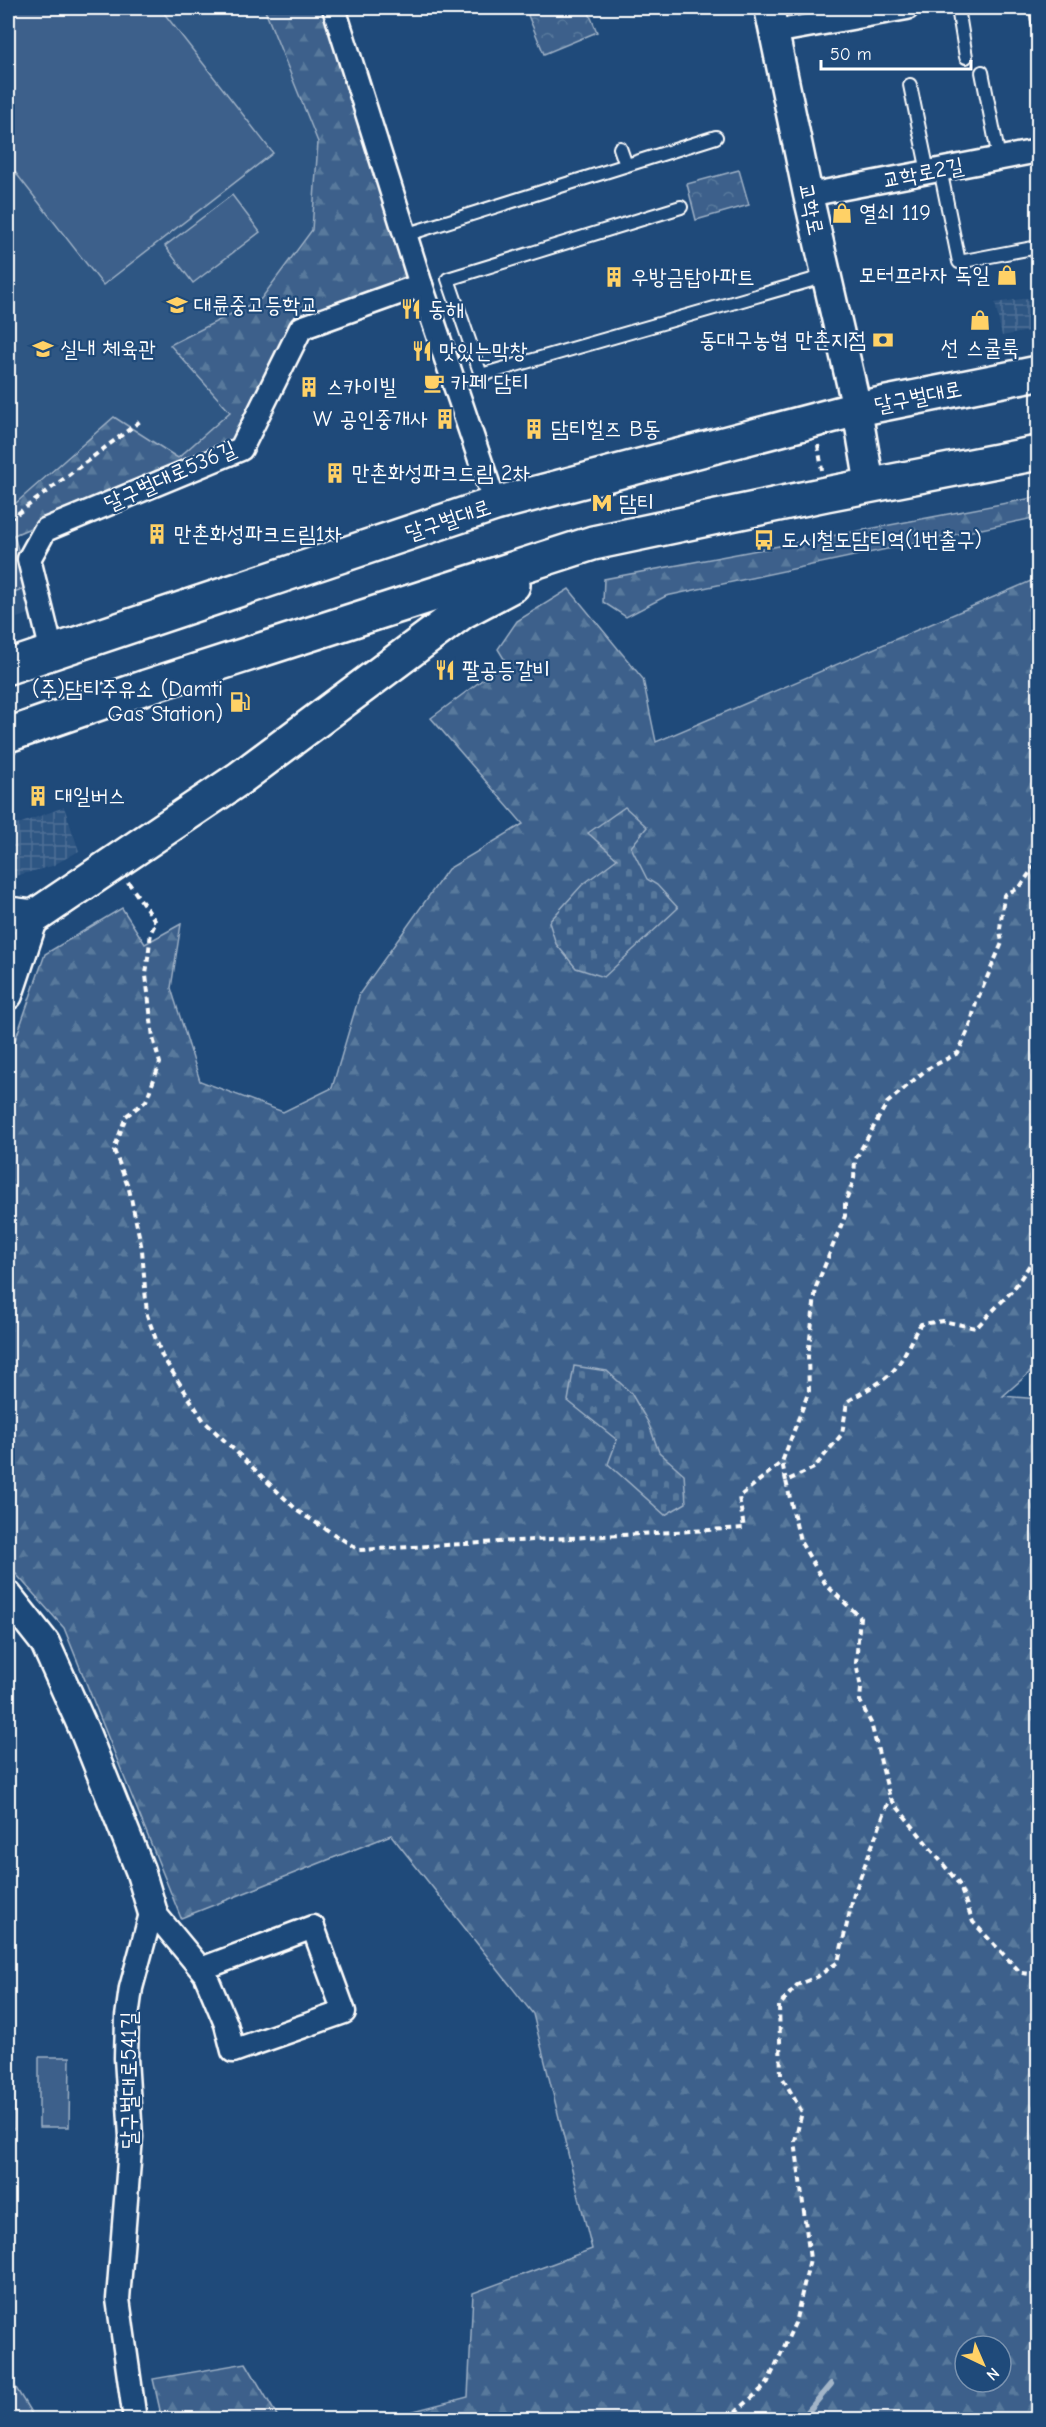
<svg xmlns="http://www.w3.org/2000/svg" width="1046" height="2427" font-family="'Comic Neue','Poor Story',sans-serif">
	<defs>
		<pattern id="industrial-grid" width="8" height="8" patternUnits="userSpaceOnUse" patternTransform="scale(1.5)"><rect width="8" height="8" fill="#2e5683"/><path d="M0 4h8M4 0v8" fill="none" stroke="#4d6f96"/></pattern>
		<pattern id="forest-firs" width="22" height="20" patternUnits="userSpaceOnUse" patternTransform="scale(1.5)"><rect width="22" height="20" fill="#3c618b"/><path d="M5 1l3.5 6h-7zM16 11l3.5 6h-7z" fill="#59799c"/></pattern>
		<pattern id="cemetery-stones" width="16" height="16" patternUnits="userSpaceOnUse" patternTransform="scale(1.5)"><rect width="16" height="16" fill="#3c618b"/><path d="M2 7V4a2 2 0 0 1 4 0v3zM10 15v-3a2 2 0 0 1 4 0v3z" fill="#59799c"/></pattern>
		<pattern id="park-crowns" width="20" height="18" patternUnits="userSpaceOnUse" patternTransform="scale(1.5)"><rect width="20" height="18" fill="#3c618b"/><path d="M2 6a3 3 0 1 1 6 0M12 15a3 3 0 1 1 6 0" fill="none" stroke="#59799c"/></pattern>
	</defs>
	<rect width="100%" height="100%" fill="#1f4a7a"/>
	<filter id="ink" filterUnits="userSpaceOnUse"><feTurbulence type="fractalNoise" baseFrequency=".0167" numOctaves="2"/><feDisplacementMap in="SourceGraphic" scale="12" xChannelSelector="R" yChannelSelector="G"/><feConvolveMatrix kernelMatrix="1 2 1 2 8 2 1 2 1" color-interpolation-filters="sRGB"/></filter>
	<g filter="url(#ink)">
		<polygon fill="#2e5683" points="8,8 324,8 409,272 295,323 237,440 14,535 35,612 8,621"/>
		<g fill="url(#industrial-grid)">
			<polygon points="1028,298 1035,330 1002,336 995,303"/>
			<polygon points="64,807 79,851 52,866 8,878 8,828"/>
		</g>
		<g fill="url(#forest-firs)" stroke="#9eb0c5" stroke-width="1.5" fill-rule="evenodd">
			<polygon points="264,8 324,8 409,272 398,287 295,323 237,440 14,535 28,587 8,594 8,510 114,417 178,458 230,412 170,345 261,299 312,230 318,142"/>
			<polygon points="1038,497 1038,517 666,596 626,617 603,602 604,579"/>
			<path d="M1038,578V1365L1003,1396L1038,1399V2419H383L468,2397L473,2293L592,2249L533,2014L391,1835L181,1918L64,1628L8,1565V1061L45,954L122,908L145,944L181,924L171,988L200,1081L283,1112L332,1088L360,993L448,869L523,824L431,718L506,662L498,649L517,621L569,589L643,679L656,742ZM965,2346H1001V2382H965Z"/>
			<polygon points="246,2363 279,2419 162,2419 153,2379"/>
			<polygon points="8,2375 35,2419 8,2419"/>
		</g>
		<g fill="url(#cemetery-stones)" stroke="#9eb0c5" stroke-width="1.5">
			<polygon points="625,807 647,827 631,847 647,879 657,885 678,908 604,977 576,968 556,944 549,922 582,885 617,859 588,833"/>
			<polygon points="574,1366 607,1371 631,1393 648,1422 659,1452 684,1474 686,1503 665,1515 608,1464 617,1440 568,1401"/>
		</g>
		<g fill="url(#park-crowns)" stroke="#9eb0c5" stroke-width="1.5">
			<polygon points="525,8 587,8 597,32 544,54"/>
			<polygon points="739,170 749,205 696,220 687,184"/>
		</g>
		<g fill="#3c618b" stroke="#9eb0c5" stroke-width="1.5">
			<polygon points="8,8 160,8 273,153 103,285 8,163"/>
			<polygon points="232,195 260,232 193,283 165,246"/>
			<polygon points="39,2057 70,2057 69,2127 39,2127"/>
			<polygon points="8,2059 15,2059 14,2129 8,2129"/>
		</g>
		<g fill="none" stroke-linecap="round" stroke-linejoin="round">
			<polyline stroke="#a3b5c8" stroke-width="6" points="801,2420 831,2384"/>
			<g stroke="#fff" stroke-width="16">
				<g id="service">
					<polyline points="958,8 966,57"/>
					<polyline points="1036,8 1038,22"/>
					<polyline points="982,72 999,158"/>
					<polyline points="910,85 928,172"/>
					<polyline points="620,148 626,165"/>
					<polyline points="940,169 959,262 1038,247"/>
					<polyline points="681,207 448,279 481,375 826,276"/>
					<polyline points="405,235 716,137"/>
				</g>
			</g>
			<g stroke="#fff" stroke-width="27">
				<g id="minor">
					<polyline points="334,8 421,285 495,504"/>
					<polyline points="774,32 907,8"/>
					<polyline points="808,195 1038,151"/>
					<polyline points="52,652 29,559 45,530 241,449 301,328 421,285"/>
					<polyline points="152,1910 205,1974 226,2024 233,2051 344,2012 313,1927 201,1969"/>
					<polyline points="135,2420 118,2299 131,2137 126,2058 127,2017 131,1988 152,1910"/>
				</g>
			</g>
			<g stroke="#fff" stroke-width="33">
				<g id="tertiary">
					<polyline points="769,8 808,195 857,409 870,486"/>
					<polyline points="8,995 34,917"/>
					<polyline points="8,1596 45,1643 84,1730 140,1870 152,1910"/>
				</g>
			</g>
			<g stroke="#fff" stroke-width="38">
				<g id="primary">
					<polyline points="8,667 495,504 857,409 1038,373"/>
					<polyline points="8,735 146,687 593,543 826,494 1038,453"/>
					<polyline points="8,914 34,917 240,778 462,612 513,585"/>
				</g>
			</g>
			<g stroke="#fff" stroke-width="4" stroke-dasharray="6 4.5" stroke-linecap="butt">
				<polyline points="818,445 822,470"/>
				<polyline points="8,518 13,517 143,419"/>
				<polyline points="128,882 156,922 151,932 146,975 153,1038 160,1063 146,1101 126,1116 114,1150 129,1189 142,1249 147,1315 162,1356 204,1421 299,1512 359,1550 744,1528 739,1497 782,1462"/>
				<path d="M1038,1260L1031,1263L1013,1290L976,1328L943,1321L921,1324C911,1337 907,1353 897,1366C885,1383 864,1390 847,1402L842,1434L814,1468L786,1481L800,1541L826,1585L860,1617L856,1663L861,1688L860,1701L871,1723L890,1798L959,1884L973,1922L1021,1973L1038,1975"/>
				<polyline points="786,1481 782,1462 809,1391 808,1356 816,1287 845,1216 845,1204 854,1179 855,1160 887,1103 927,1069 958,1053 970,1026 976,1003 1002,943 1000,929 1004,895 1020,887 1035,865 1038,866"/>
				<polyline points="727,2420 767,2384 795,2323 810,2259 795,2141 802,2112 781,2075 779,2006 797,1985 817,1977 838,1962 854,1894 890,1798"/>
			</g>
			<use href="#service" stroke="#1f4a7a" stroke-width="12"/>
			<use href="#minor" stroke="#1f4a7a" stroke-width="22"/>
			<use href="#tertiary" stroke="#1f4a7a" stroke-width="28"/>
			<use href="#primary" stroke="#1f4a7a" stroke-width="33"/>
		</g>
	</g>
	<defs>
		<g id="shop-bare" transform="scale(1.62)"><path d="M-5-2.5h2.3a2.7 3.5 0 0 1 5.4 0H5L5.5 6h-11ZM-1.5-2.5h3a1.5 2.3 0 0 0-3 0Z" fill="#ffd166" stroke="#1f4a7a" stroke-width="2.5" paint-order="stroke"/></g>
		<g id="building-bare" transform="scale(1.62)"><path d="M-4-6H4V6H1V3H-1V6H-4ZM-2.5-4.3h1.7v1.8h-1.7ZM.8-4.3h1.7v1.8H.8ZM-2.5-1h1.7V.8h-1.7ZM.8-1h1.7V.8H.8Z" fill="#ffd166" stroke="#1f4a7a" stroke-width="2.5" paint-order="stroke"/></g>
		<g id="school-bare" transform="scale(1.62)"><path d="M0-5L7-2L0 1L-7-2ZM-4 1L0 2.5L4 1V4Q0 6-4 4Z" fill="#ffd166" stroke="#1f4a7a" stroke-width="2.5" paint-order="stroke"/></g>
		<g id="restaurant-bare" transform="scale(1.62)"><path d="M-5-6h1v4h1v-4h1v4h1v-4h1v5L-1.5 .5V6h-2V.5L-5-1ZM5-6V6H3V1.5H1.5Q1.5-4 5-6Z" fill="#ffd166" stroke="#1f4a7a" stroke-width="2.5" paint-order="stroke"/></g>
		<g id="bank-bare" transform="scale(1.62)"><path d="M-6-4H6V4H-6ZM0-2.3a2.3 2.3 0 1 0 0 4.6a2.3 2.3 0 1 0 0-4.6Z" fill="#ffd166" stroke="#1f4a7a" stroke-width="2.5" paint-order="stroke"/></g>
		<g id="cafe-bare" transform="scale(1.62)"><path d="M-5.5-4.5H6V0H3Q3 3.5 0 3.5H-2.5Q-5.5 3.5-5.5 0ZM3-3.2v2h1.7v-2ZM-6 4.5H4V6H-6Z" fill="#ffd166" stroke="#1f4a7a" stroke-width="2.5" paint-order="stroke"/></g>
		<g id="metro-bare" transform="scale(1.62)"><path d="M-5.5 5V-5H-3L0 0L3-5H5.5V5H3V-.5L0 4L-3-.5V5Z" fill="#ffd166" stroke="#1f4a7a" stroke-width="2.5" paint-order="stroke"/></g>
		<g id="bus-bare" transform="scale(1.62)"><path d="M-5-6H5V4H4V6H2V4H-2V6H-4V4H-5ZM-3.5-4V0h7V-4ZM-3.5 1.2v1.5H-2V1.2ZM2 1.2v1.5H3.5V1.2Z" fill="#ffd166" stroke="#1f4a7a" stroke-width="2.5" paint-order="stroke"/></g>
		<g id="fuel-bare" transform="scale(1.62)"><path d="M-5.5-6h7V0h2V4h1.3V-2.5L3-4.5l.8-.8L6-3V5H2.5V1h-1V6h-7ZM-4.2-4.7v3.2H.2V-4.7Z" fill="#ffd166" stroke="#1f4a7a" stroke-width="2.5" paint-order="stroke"/></g>
	</defs>
	<g fill-rule="evenodd">
		<use href="#shop-bare" x="842" y="213"/>
		<use href="#shop-bare" x="1007" y="275"/>
		<use href="#building-bare" x="614" y="277"/>
		<use href="#school-bare" x="177" y="305"/>
		<use href="#restaurant-bare" x="411" y="309"/>
		<use href="#shop-bare" x="980" y="320"/>
		<use href="#bank-bare" x="883" y="340"/>
		<use href="#school-bare" x="43" y="349"/>
		<use href="#restaurant-bare" x="422" y="351"/>
		<use href="#cafe-bare" x="434" y="383"/>
		<use href="#building-bare" x="309" y="387"/>
		<use href="#building-bare" x="445" y="419"/>
		<use href="#building-bare" x="534" y="429"/>
		<use href="#building-bare" x="335" y="473"/>
		<use href="#metro-bare" x="602" y="503"/>
		<use href="#building-bare" x="157" y="534"/>
		<use href="#bus-bare" x="764" y="540"/>
		<use href="#restaurant-bare" x="445" y="670"/>
		<use href="#fuel-bare" x="240" y="702"/>
		<use href="#building-bare" x="38" y="796"/>
	</g>
	<g text-anchor="middle" dominant-baseline="central" stroke-width="4.5" stroke-linejoin="round" paint-order="stroke">
		<g font-size="22" fill="#fff" stroke="#1f4a7a">
			<text transform="translate(923 173) rotate(-11)">교학로2길</text>
			<text transform="translate(811 209) rotate(78)">교학로</text>
			<text transform="translate(918 397) rotate(-11)">달구벌대로</text>
			<text transform="translate(170 476) rotate(-24)">달구벌대로536길</text>
			<text transform="translate(448 520) rotate(-18)">달구벌대로</text>
			<text transform="translate(129 2080) rotate(-90)">달구벌대로541길</text>
		</g>
		<g font-size="22" fill="#fff" stroke="#1f4a7a" text-anchor="start">
			<text x="859" y="213">열쇠 119</text>
			<text x="990" y="275" text-anchor="end">모터프라자 독일</text>
			<text x="631" y="277">우방금탑아파트</text>
			<text x="194" y="305">대륜중고등학교</text>
			<text x="428" y="309">동해</text>
			<text x="866" y="340" text-anchor="end">동대구농협 만촌지점</text>
			<text x="980" y="348" text-anchor="middle">선 스쿨룩</text>
			<text x="60" y="349">실내 체육관</text>
			<text x="439" y="351">맛있는막창</text>
			<text x="451" y="383">카페 담티</text>
			<text x="326" y="387">스카이빌</text>
			<text x="428" y="419" text-anchor="end">W 공인중개사</text>
			<text x="551" y="429">담티힐즈 B동</text>
			<text x="352" y="473">만촌화성파크드림 2차</text>
			<text x="619" y="503">담티</text>
			<text x="174" y="534">만촌화성파크드림1차</text>
			<text x="781" y="540">도시철도담티역(1번출구)</text>
			<text x="462" y="670">팔공등갈비</text>
			<text x="223" y="689" text-anchor="end">(주)담티주유소 (Damti<tspan x="223" dy="25">Gas Station)</tspan></text>
			<text x="55" y="796">대일버스</text>
		</g>
	</g>
	<rect width="1046" height="2427" fill="none" stroke="#1f4a7a" stroke-width="30"/>
	<rect x="15" y="15" width="1016" height="2397" fill="none" stroke="#fff" stroke-width="2" filter="url(#ink)"/>
	<g transform="translate(983 2364) rotate(136)"><circle r="28" fill="#1f4a7a" stroke="#7992af" stroke-width="1.5"/>
	<path d="M0-4.5L10 22L0 15L-10 22Z" fill="#ffd166"/>
	<text y="-9" font-size="16" font-weight="bold" text-anchor="middle" fill="#ffffff">N</text>
	</g>
	<path d="M821 60v9h150v-9" fill="none" stroke="#ffffff" stroke-width="3"/>
	<text x="830" y="60" font-size="18" fill="#ffffff" stroke="#1f4a7a" stroke-width="4.5" paint-order="stroke">50 m</text>
</svg>
